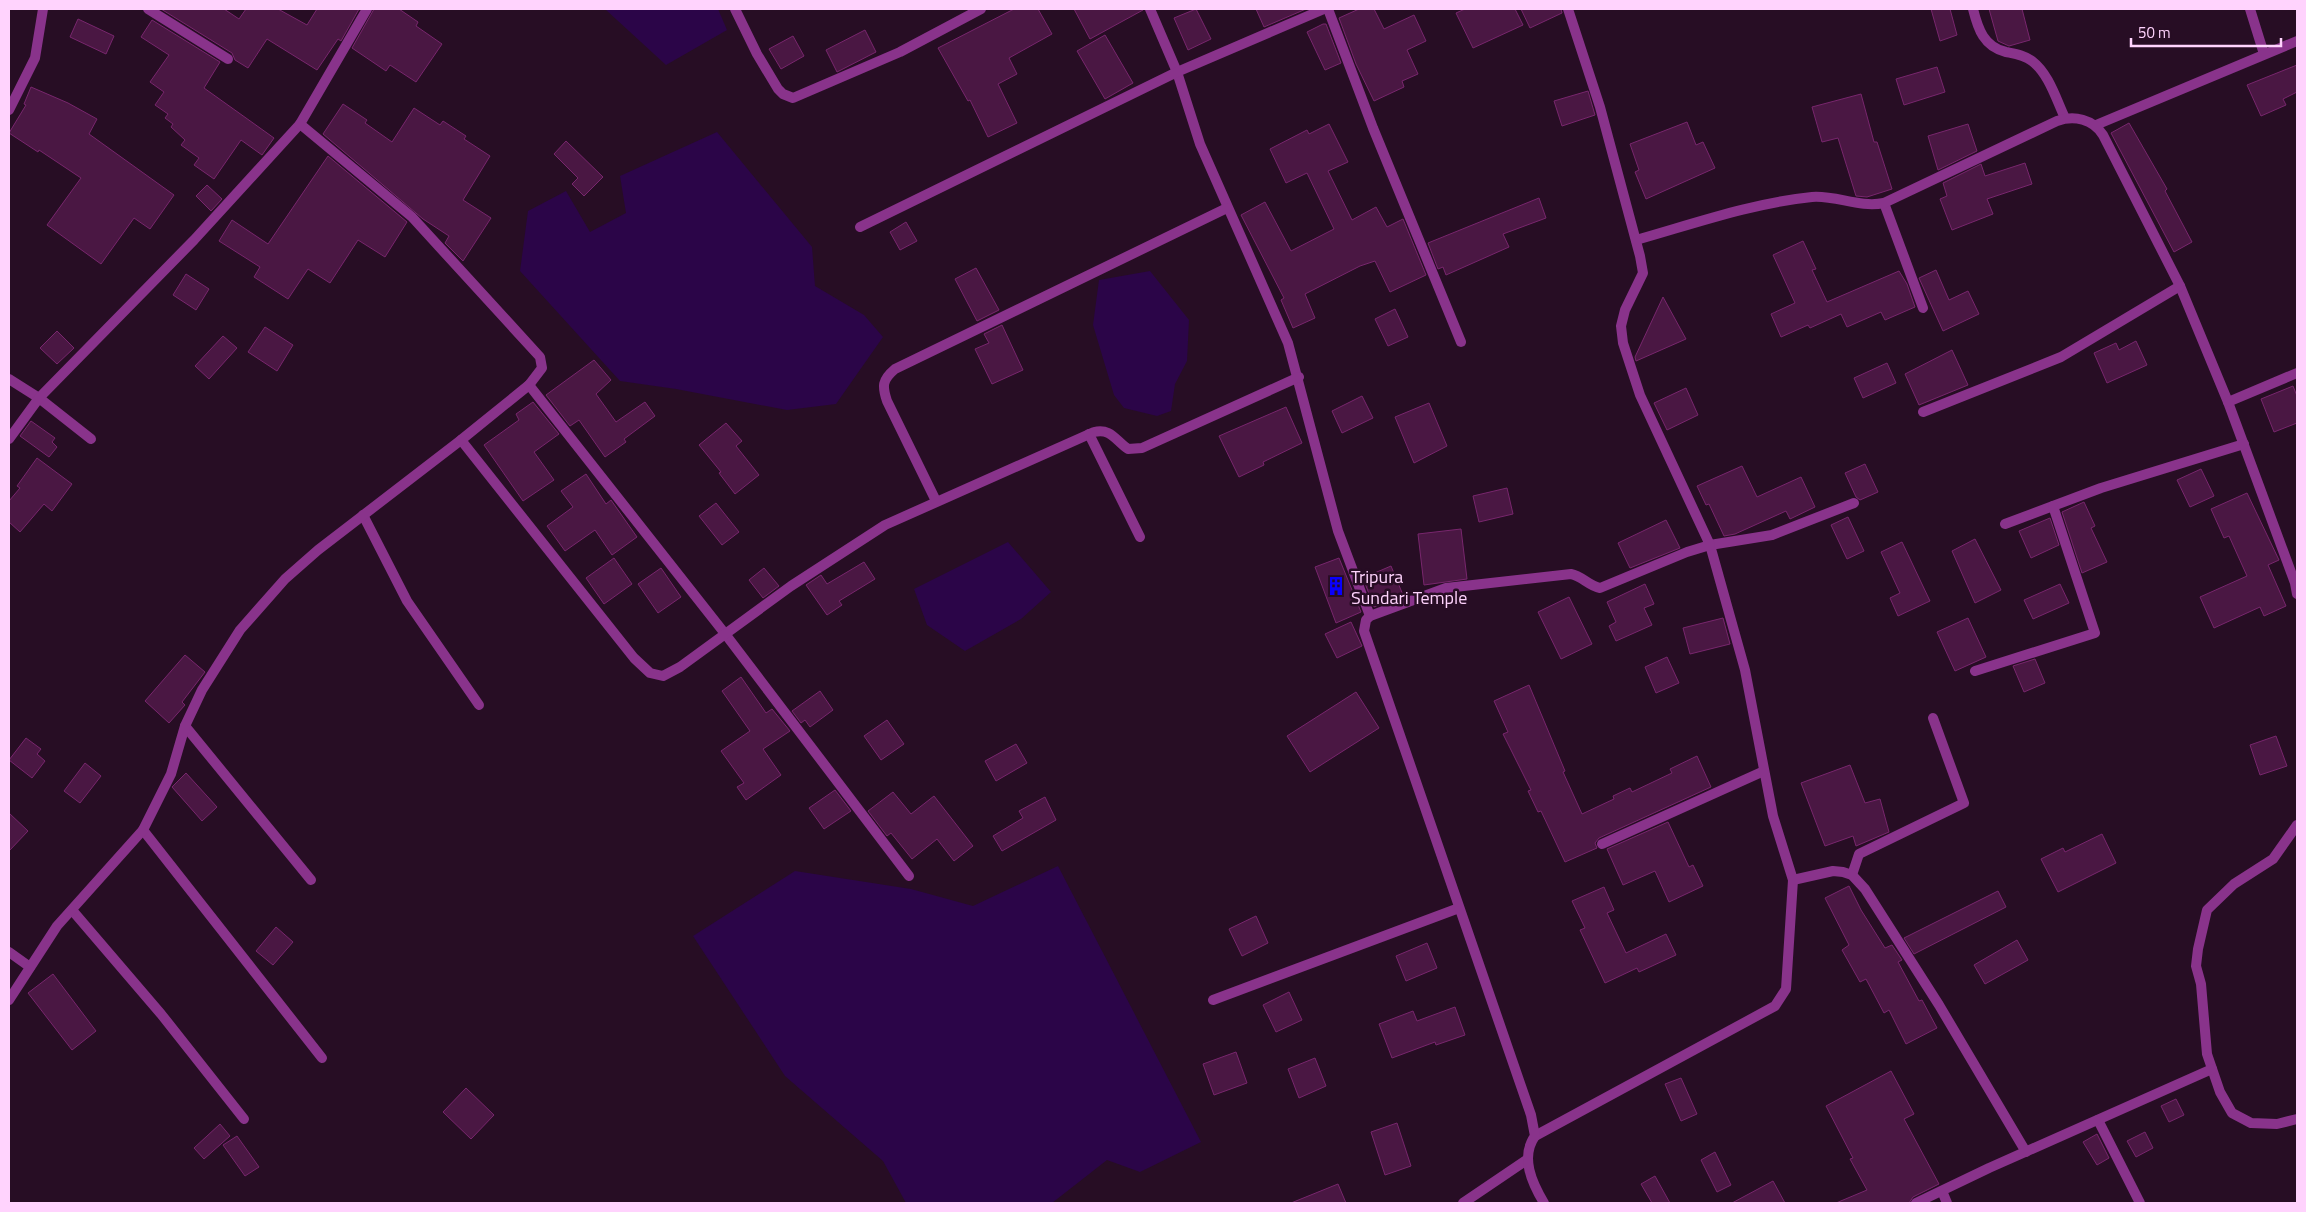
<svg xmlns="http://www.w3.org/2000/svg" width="2306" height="1212" font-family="'Titillium Web',sans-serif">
	<rect width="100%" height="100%" fill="#270d24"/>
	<g fill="#2b0548">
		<polygon points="605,9 718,9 727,30 666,65"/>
		<polygon points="717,132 812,247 815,286 864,315 883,337 836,404 787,410 676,389 620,381 520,271 528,211 566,191 590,232 626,213 620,176"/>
		<polygon points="1150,271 1189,320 1187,361 1175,384 1171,411 1157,416 1124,408 1114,395 1093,325 1099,280"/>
		<polygon points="1008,542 1051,592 1021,619 965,651 927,625 914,589"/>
		<polygon points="1058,866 1201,1142 1140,1172 1107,1160 1052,1203 906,1203 883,1161 785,1076 693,936 795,871 911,889 973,906"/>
	</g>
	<g fill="#4a1743" stroke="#78266d">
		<polygon points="161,9 224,9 239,19 246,9 278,9 307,25 317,9 359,9 341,41 338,39 317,70 267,39 248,68 235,60 232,53"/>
		<polygon points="374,9 399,9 418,22 416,26 442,44 416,82 390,65 386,71 352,48"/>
		<polygon points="1014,9 1038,9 1052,34 1009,58 1017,74 998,84 1017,123 988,137 970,100 968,101 938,48"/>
		<polygon points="1074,9 1143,9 1143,10 1090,39"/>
		<polygon points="1196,9 1211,39 1188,50 1174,18"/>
		<polygon points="1256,9 1306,9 1264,27"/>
		<polygon points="1359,9 1374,9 1384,29 1414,15 1426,41 1407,50 1418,74 1402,81 1404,87 1374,101 1356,64 1339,18"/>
		<polygon points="1465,9 1515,9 1523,25 1473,48 1456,13"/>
		<polygon points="1521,9 1561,9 1562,13 1530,28"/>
		<polygon points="1931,9 1950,9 1957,35 1940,41"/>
		<polygon points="1989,9 2022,9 2030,40 2009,46 1998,41"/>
		<polygon points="78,19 114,36 106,54 70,37"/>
		<polygon points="152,20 220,62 204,88 274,138 262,155 241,140 214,179 194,165 199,158 181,145 185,140 171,127 173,124 165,118 168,114 155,105 164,92 150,82 169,55 141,37"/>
		<polygon points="1323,24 1326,24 1341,63 1325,70 1307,32"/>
		<polygon points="865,30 876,52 837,72 826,50"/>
		<polygon points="1105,35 1133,83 1105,99 1077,51"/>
		<polygon points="793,36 804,56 781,69 769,49"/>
		<polygon points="2297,65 2297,92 2283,99 2286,105 2261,116 2247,85"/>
		<polygon points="1937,67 1945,92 1904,105 1896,79"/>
		<polygon points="31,87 68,103 97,119 89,134 174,195 150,229 134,218 101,264 47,225 81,178 39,150 38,152 9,133 26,105 24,104"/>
		<polygon points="1588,91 1595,115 1562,126 1554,101"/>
		<polygon points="1861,94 1874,142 1877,142 1892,189 1867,197 1856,196 1838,138 1822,142 1812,107"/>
		<polygon points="343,104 367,120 365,123 392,142 414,108 440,125 443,121 466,136 464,139 490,156 463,200 491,218 463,261 445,243 449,236 423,219 323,134"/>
		<polygon points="1687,122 1696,145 1703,142 1715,168 1646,199 1635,172 1639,170 1630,144"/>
		<polygon points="2129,123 2167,189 2165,191 2192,242 2174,252 2111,133"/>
		<polygon points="1329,124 1348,162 1328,171 1352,220 1376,207 1387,227 1403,219 1426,275 1390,292 1375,261 1360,266 1305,294 1315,318 1293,328 1281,300 1284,298 1241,215 1265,202 1291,251 1334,229 1307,173 1286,183 1270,149 1307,130 1309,134"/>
		<polygon points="1968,124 1977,151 1938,170 1928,136"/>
		<polygon points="566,141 603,177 584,196 572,184 578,178 554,154"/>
		<polygon points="328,156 407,222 385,257 358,240 330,283 308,269 288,299 254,277 260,267 219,241 232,220 268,244"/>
		<polygon points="2025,163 2032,184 1987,199 1993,214 1952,230 1940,199 1947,196 1943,183 1981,164 1985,176"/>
		<polygon points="207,185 222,199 211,211 196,196"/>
		<polygon points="1539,198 1546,218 1503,234 1509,247 1446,275 1443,267 1438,269 1428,243"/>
		<polygon points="906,222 917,241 900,250 890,232"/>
		<polygon points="1803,241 1816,269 1812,270 1827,302 1899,271 1907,284 1915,307 1885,320 1881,312 1847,327 1841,314 1810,328 1808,325 1781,337 1771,314 1795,303 1773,255"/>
		<polygon points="976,268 999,310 977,321 955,279"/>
		<polygon points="1936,270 1949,300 1968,291 1979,314 1943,331 1919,278"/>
		<polygon points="186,274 209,289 196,310 173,295"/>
		<polygon points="1663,297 1686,339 1636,361 1635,357"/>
		<polygon points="1395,309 1408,337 1388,346 1375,319"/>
		<polygon points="1002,325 1023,370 992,384 975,349 989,343 984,334"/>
		<polygon points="265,327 293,345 277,371 248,352"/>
		<polygon points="57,331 74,348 57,364 40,348"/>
		<polygon points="223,336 237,348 209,379 195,366"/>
		<polygon points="2136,341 2147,365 2107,383 2094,353 2116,343 2119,350"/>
		<polygon points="1952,350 1968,385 1919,405 1905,374"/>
		<polygon points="594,360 611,380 596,394 616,422 645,402 655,416 624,439 626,442 605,457 579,420 570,426 546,395"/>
		<polygon points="1887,363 1896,383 1863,398 1854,378"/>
		<polygon points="2293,386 2297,396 2297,423 2274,432 2261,399"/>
		<polygon points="1686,388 1698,415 1667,430 1654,403"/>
		<polygon points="1362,396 1373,418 1342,433 1332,411"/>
		<polygon points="533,402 559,434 534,452 554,480 523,501 484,445 519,420 516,414"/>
		<polygon points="1429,403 1447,446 1414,463 1395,417"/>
		<polygon points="1286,407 1302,443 1263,462 1264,465 1239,477 1219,436"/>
		<polygon points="31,421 55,438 52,442 57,447 49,457 20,436"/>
		<polygon points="726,423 742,441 736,446 759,475 735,494 719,473 721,472 699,445"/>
		<polygon points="37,458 72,484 52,511 44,504 20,532 9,522 9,501 20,488 17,486"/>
		<polygon points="1865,464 1878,492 1860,500 1856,497 1845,473"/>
		<polygon points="1742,466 1757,497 1801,477 1815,507 1790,519 1786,511 1735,534 1724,536 1709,504 1706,505 1697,486"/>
		<polygon points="2201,469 2214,496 2190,507 2177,480"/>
		<polygon points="586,474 606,504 611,500 637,537 612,555 595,530 565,551 547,526 573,507 561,491"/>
		<polygon points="1507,488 1513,514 1479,522 1473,496"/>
		<polygon points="2247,493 2279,560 2268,565 2286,606 2264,616 2260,607 2214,628 2200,597 2247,576 2229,536 2224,538 2211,509"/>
		<polygon points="2084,502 2095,526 2091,528 2107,562 2082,573 2062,512"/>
		<polygon points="716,503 739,532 722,545 699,516"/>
		<polygon points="1848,517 1864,551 1847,559 1831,525"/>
		<polygon points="2050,518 2059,545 2031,558 2019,531"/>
		<polygon points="1666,520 1680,548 1630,568 1618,543"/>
		<polygon points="1461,529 1467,579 1424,585 1418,534"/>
		<polygon points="1975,539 2001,590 1975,603 1952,551"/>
		<polygon points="1902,542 1930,601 1898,616 1890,598 1900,593 1881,552"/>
		<polygon points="614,558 632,584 604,604 586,578"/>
		<polygon points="1339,558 1361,612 1336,623 1315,567"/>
		<polygon points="864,562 875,579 839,601 842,605 827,615 806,585 821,575 827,584"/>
		<polygon points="1391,566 1403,595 1374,607 1363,578"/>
		<polygon points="661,568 681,597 658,613 638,584"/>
		<polygon points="764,568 779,586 763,598 749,580"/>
		<polygon points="1645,584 1654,604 1644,608 1652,625 1616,641 1609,626 1616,622 1607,602"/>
		<polygon points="2060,584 2069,603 2033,619 2024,600"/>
		<polygon points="1569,597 1592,644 1561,659 1538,612"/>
		<polygon points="1723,618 1730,644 1690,654 1683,628"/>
		<polygon points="1968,618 1986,657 1955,671 1937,632"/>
		<polygon points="1351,622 1362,646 1337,658 1325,634"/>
		<polygon points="185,655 205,672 182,702 185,705 169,723 145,701"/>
		<polygon points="1667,657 1679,683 1656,693 1645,667"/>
		<polygon points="2035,659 2045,683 2024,692 2013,666"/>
		<polygon points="741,677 766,713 772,709 790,731 763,749 781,775 746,800 737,787 744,783 721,751 750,731 722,691"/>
		<polygon points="1529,685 1565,771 1563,772 1582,814 1614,799 1613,796 1630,788 1632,792 1672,773 1670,769 1697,756 1711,787 1599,838 1595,843 1597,848 1565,862 1541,811 1538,812 1528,791 1531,790 1503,734 1508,732 1494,701"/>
		<polygon points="820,691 833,710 810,727 805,720 801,723 792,711"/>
		<polygon points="1356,692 1379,728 1310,772 1287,736"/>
		<polygon points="887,720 904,744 881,760 864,736"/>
		<polygon points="2276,736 2287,766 2260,775 2250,745"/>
		<polygon points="26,738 41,749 37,754 45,761 32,778 9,760"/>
		<polygon points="1016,744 1027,763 996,781 985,761"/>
		<polygon points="85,763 101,776 80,803 64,791"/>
		<polygon points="1850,765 1865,803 1880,799 1889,832 1856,846 1853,836 1825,846 1801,783"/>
		<polygon points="186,773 217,807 202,821 172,787"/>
		<polygon points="835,790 851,811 824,829 809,808"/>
		<polygon points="893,792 911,814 934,796 973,846 954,861 937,839 912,859 891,833 887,836 868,811"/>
		<polygon points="1045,797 1056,820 1002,851 993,836 1023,818 1019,811"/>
		<polygon points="9,813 28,831 9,851"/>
		<polygon points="1668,822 1689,867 1693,865 1703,886 1669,902 1655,871 1623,885 1607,849"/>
		<polygon points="2102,834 2116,863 2058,892 2041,859 2063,848 2065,852"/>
		<polygon points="1849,886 1861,910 1885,948 1892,945 1902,960 1898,962 1919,1001 1922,1000 1937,1028 1906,1044 1889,1010 1884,1013 1866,979 1860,982 1842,950 1849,945 1825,898"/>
		<polygon points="1604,887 1614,910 1607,913 1626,953 1666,934 1676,955 1639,972 1637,968 1605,983 1580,930 1585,928 1572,901"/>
		<polygon points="1998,891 2006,907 1914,954 1904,938"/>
		<polygon points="1256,916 1268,943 1242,956 1229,929"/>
		<polygon points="276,927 293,942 273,965 256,951"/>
		<polygon points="2017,940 2028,960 1985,984 1974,965"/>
		<polygon points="1427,943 1437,968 1406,981 1396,956"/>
		<polygon points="53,974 96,1031 72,1050 28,993"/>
		<polygon points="1289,992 1302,1020 1276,1032 1263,1005"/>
		<polygon points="1455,1007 1465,1035 1436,1045 1435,1042 1392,1058 1379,1024 1413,1011 1417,1021"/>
		<polygon points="1236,1052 1247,1083 1214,1095 1203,1064"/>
		<polygon points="1315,1058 1326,1086 1299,1098 1288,1069"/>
		<polygon points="1891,1071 1914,1114 1904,1119 1939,1184 1913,1197 1909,1203 1836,1203 1867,1190 1850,1159 1853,1158 1826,1106"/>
		<polygon points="1681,1078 1697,1114 1681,1121 1665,1084"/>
		<polygon points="466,1088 494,1115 471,1139 443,1112"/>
		<polygon points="2176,1099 2184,1115 2169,1122 2161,1106"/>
		<polygon points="1397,1123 1411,1166 1385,1175 1371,1132"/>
		<polygon points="220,1124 230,1136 204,1159 194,1148"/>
		<polygon points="2145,1132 2153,1148 2136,1157 2127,1141"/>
		<polygon points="2097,1134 2109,1158 2097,1165 2083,1142"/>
		<polygon points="237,1136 259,1167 245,1176 223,1145"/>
		<polygon points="1715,1152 1731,1185 1717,1192 1701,1160"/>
		<polygon points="1655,1176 1670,1203 1652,1203 1641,1184"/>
		<polygon points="1773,1181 1785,1203 1732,1203"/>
		<polygon points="1338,1184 1346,1203 1291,1203"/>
	</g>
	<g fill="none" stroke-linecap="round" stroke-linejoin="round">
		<g stroke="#89338b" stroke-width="10">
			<polyline points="148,9 228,59"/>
			<polyline points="735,9 757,54 778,89 783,94 793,98 900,52 981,9"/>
			<polyline points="1150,9 1177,72 1200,144 1288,343 1338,531 1370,616"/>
			<polyline points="1328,9 1373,128 1461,342"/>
			<path d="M1973,9C1978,29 1984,47 2006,52C2016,54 2024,55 2032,61C2049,74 2056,99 2065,118"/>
			<polyline points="2250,9 2264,54"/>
			<polyline points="9,110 35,58 43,9"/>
			<polyline points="2096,125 2297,41"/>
			<polyline points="1884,203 1923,308"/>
			<polyline points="860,227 1177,72 1324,9"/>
			<path d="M1636,240C1693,224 1752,203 1812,197C1836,195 1859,208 1884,203L2057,121C2074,115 2093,119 2103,135L2180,286L2228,402L2295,583L2297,594"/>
			<polyline points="9,379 39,398 91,439"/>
			<polyline points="529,385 726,635 909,876"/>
			<polyline points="2228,402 2297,373"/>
			<polyline points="1923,412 2061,357 2180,286"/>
			<polyline points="1089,434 1140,537"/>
			<polyline points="9,439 39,398 194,240 300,124"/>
			<path d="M461,440L634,658L650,673L663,676L680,667L791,586L885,525L1094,432C1111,428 1115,440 1128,449L1142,448L1299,377"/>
			<path d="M936,501L887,401C882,386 882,380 895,369L1227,208"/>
			<polyline points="363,515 407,601 479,705"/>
			<polyline points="2005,524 2101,488 2244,444"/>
			<polyline points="1975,671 2095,633 2053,506"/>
			<polyline points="185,726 311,880"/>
			<polyline points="2297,825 2273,859 2234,884 2207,910 2198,949 2196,966 2201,984 2207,1054 2220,1092 2232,1113 2251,1123 2277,1124 2297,1119"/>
			<polyline points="143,830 322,1058"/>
			<polyline points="1602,844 1764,771"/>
			<polyline points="1852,875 1859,854 1964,803 1933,718"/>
			<polyline points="1793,880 1773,816 1745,670 1710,545 1772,535 1854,503"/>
			<polyline points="72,910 161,1014 244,1119"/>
			<polyline points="9,952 30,967"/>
			<polyline points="9,1000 57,926 143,830 171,774 185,726 202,690 240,630 285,579 318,550 461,440 529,385 542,368 540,357 412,217 300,124 367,9"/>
			<polyline points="1213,1000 1459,908"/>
			<polyline points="2098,1120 2140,1203"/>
			<polyline points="1535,1136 1775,1006 1786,989 1793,880 1833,871 1843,872 1852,875 1865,889 1939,1005 2026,1152"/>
			<polyline points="1942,1191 1947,1203"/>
			<polyline points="1463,1203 1528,1159"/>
			<path d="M1544,1203C1532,1183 1520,1157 1535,1136L1531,1115L1364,631L1366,620L1370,616L1446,588L1571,574C1582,576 1589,586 1600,588L1687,552L1710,545L1640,395L1623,343L1621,326L1625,310L1643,273L1640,256L1600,107L1568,9"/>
			<polyline points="1916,1203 1989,1168 2212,1069"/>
		</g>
	</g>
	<defs>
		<g id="building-bare" transform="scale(1.5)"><path d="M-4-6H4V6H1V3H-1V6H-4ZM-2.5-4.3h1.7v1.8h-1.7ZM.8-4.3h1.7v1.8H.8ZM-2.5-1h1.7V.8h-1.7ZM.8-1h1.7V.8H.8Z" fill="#0a00fe" stroke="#270d24" stroke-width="2.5" paint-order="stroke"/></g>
	</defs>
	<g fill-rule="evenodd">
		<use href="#building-bare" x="1336" y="586"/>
	</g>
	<g text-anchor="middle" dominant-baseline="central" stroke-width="5" stroke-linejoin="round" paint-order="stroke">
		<g font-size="18" fill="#ffd3fd" stroke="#270d24" text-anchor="start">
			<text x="1351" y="576">Tripura<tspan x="1351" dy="21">Sundari Temple</tspan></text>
		</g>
	</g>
	<rect width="2306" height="1212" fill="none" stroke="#ffd3fd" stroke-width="20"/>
	<path d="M2131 38v8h150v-8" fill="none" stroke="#ffd3fd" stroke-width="2.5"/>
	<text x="2138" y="38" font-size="15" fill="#ffd3fd" stroke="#270d24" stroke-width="4" paint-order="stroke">50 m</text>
</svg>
